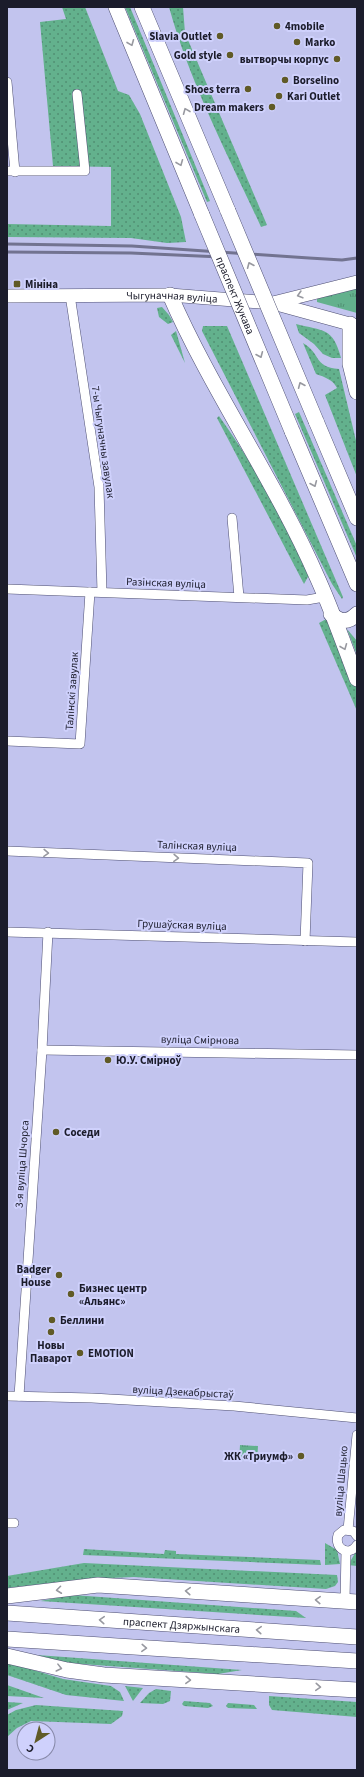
<svg xmlns="http://www.w3.org/2000/svg" width="364" height="1777" font-family="'Source Sans 3',sans-serif">
	<defs>
		<pattern id="grass-dots" width="8" height="8" patternUnits="userSpaceOnUse"><rect width="8" height="8" fill="#63b18d"/><path d="M2 2h.1M6 6h.1" fill="none" stroke="#518f73" stroke-width="1.8" stroke-linecap="round"/></pattern>
		<pattern id="park-tufts" width="24" height="20" patternUnits="userSpaceOnUse"><rect width="24" height="20" fill="#63b18d"/><path d="M3 7l-1-3M5 7V3M7 7l1-3M15 17l-1-3M17 17v-4M19 17l1-3" fill="none" stroke="#518f73"/></pattern>
	</defs>
	<rect width="100%" height="100%" fill="#c2c4ee"/>
	<g fill="url(#grass-dots)">
		<polygon points="62,7 85,7 118,91 129,95 140,114 181,217 186,242 167,243 131,238 7,237 7,224 111,226 111,167 53,166 40,22 66,19"/>
		<polygon points="125,7 130,7 210,201 207,202"/>
		<path d="M169,7H183L185,33L267,225L261,227C228,155 190,83 169,7Z"/>
		<polygon points="162,307 169,315 173,322 168,324 159,317 157,308"/>
		<path d="M296,324C323,331 333,327 341,358H332L323,354L314,344L299,333Z"/>
		<polygon points="203,326 227,326 343,597 342,599 332,584 202,331"/>
		<polygon points="176,331 185,363 171,335"/>
		<path d="M303,343C321,353 313,367 339,369L357,445V477L325,395L337,388C333,380 325,377 316,374Z"/>
		<polygon points="299,412 357,546 357,558 295,414"/>
		<path d="M219,416C255,466 284,520 309,575L304,584L217,418Z"/>
		<polygon points="328,618 357,686 357,711 319,623"/>
		<polygon points="347,629 357,641 357,655"/>
		<polygon points="325,1543 337,1550 340,1564 325,1565"/>
		<polygon points="84,1549 164,1554 165,1550 176,1551 176,1554 320,1560 321,1565 83,1555"/>
		<polygon points="357,1550 357,1566 348,1565"/>
		<polygon points="84,1563 337,1575 338,1582 335,1586 326,1589 134,1577 88,1579 7,1588 7,1576"/>
		<polygon points="73,1595 296,1611 306,1618 40,1601"/>
		<polygon points="37,1655 242,1670 218,1674 68,1663"/>
		<polygon points="7,1662 63,1679 111,1686 120,1692 124,1701 66,1695 7,1675"/>
		<polygon points="7,1685 44,1698 7,1696"/>
		<polygon points="125,1686 143,1688 133,1701"/>
		<polygon points="156,1689 171,1691 170,1701 163,1704 140,1703 149,1693"/>
		<polygon points="269,1696 357,1702 357,1717 272,1710 269,1705"/>
		<polygon points="184,1701 210,1703 213,1706 208,1708 184,1706 182,1704"/>
		<polygon points="7,1702 23,1703 7,1710"/>
		<polygon points="228,1703 254,1705 257,1709 228,1708 226,1706"/>
		<polygon points="36,1705 123,1711 122,1716 111,1724 31,1721 17,1728 7,1737 7,1715 16,1710"/>
	</g>
	<g fill="url(#park-tufts)">
		<polygon points="357,288 357,313 317,302 317,298"/>
		<polygon points="240,1445 258,1446 257,1461 239,1460"/>
	</g>
	<g fill="none" stroke-linecap="round" stroke-linejoin="round">
		<g stroke="#4e4f72" stroke-width="10">
			<g id="street">
				<polyline points="7,82 15,172"/>
				<polyline points="7,171 85,171 77,94"/>
				<polyline points="70,295 99,487 102,592"/>
				<polyline points="232,518 239,597"/>
				<polyline points="7,589 307,600 324,597"/>
				<polyline points="7,741 80,744 90,592"/>
				<polyline points="7,851 308,863 305,941"/>
				<polyline points="7,932 357,942"/>
				<polyline points="42,1050 357,1055"/>
				<polyline points="7,1396 92,1398 234,1406 357,1418"/>
				<polyline points="19,1396 42,1050 48,932"/>
				<polyline points="7,1523 14,1523"/>
				<polyline points="348,1530 357,1435"/>
				<path d="M357,1536L353,1531L344,1530L338,1535C334,1549 349,1557 357,1545"/>
				<polyline points="345,1601 346,1551"/>
			</g>
		</g>
		<g stroke="#4e4f72" stroke-width="14">
			<g id="secondary">
				<path id="s1" d="M7,296L170,295L273,303L357,326"/>
				<polyline points="273,303 357,282"/>
			</g>
		</g>
		<g stroke="#4e4f72" stroke-width="16">
			<g id="primary">
				<polyline points="116,7 202,215"/>
				<polyline points="142,7 228,211"/>
				<path d="M170,295C212,392 275,480 317,577C332,610 344,645 357,679"/>
				<polyline points="350,324 350,364 357,392"/>
				<polyline points="316,421 357,518"/>
				<polyline points="292,431 357,584"/>
				<path d="M331,614C340,622 348,623 357,614"/>
				<polyline points="7,1596 98,1585 357,1602"/>
				<path id="s2" d="M7,1613L357,1637"/>
				<polyline points="7,1639 357,1661"/>
				<polyline points="7,1656 67,1670 104,1675 357,1690"/>
			</g>
		</g>
		<use href="#street" stroke="#fff" stroke-width="9"/>
		<use href="#secondary" stroke="#fff" stroke-width="13"/>
		<use href="#primary" stroke="#fff" stroke-width="15"/>
		<g stroke="#727390" stroke-width="3">
			<polyline points="7,244 132,246 309,258 342,260 357,258"/>
			<polyline points="7,252 131,253 221,257"/>
		</g>
		<g stroke="#4e4f72" stroke-width="16" stroke-linecap="butt">
			<g id="primary-bridge">
				<polyline points="228,211 316,421"/>
				<path id="s3" d="M202,215L292,431"/>
			</g>
		</g>
		<use href="#primary-bridge" stroke="#fff" stroke-width="15"/>
	</g>
	<defs><path id="oneway-chevron" d="M-2-3.5L2.5 0L-2 3.5" fill="none" stroke-width="1.6" stroke-linecap="round" stroke-linejoin="round"/></defs>
	<g stroke="#9899a0">
		<use href="#oneway-chevron" transform="translate(131 43) rotate(68)"/>
		<use href="#oneway-chevron" transform="translate(186 111) rotate(-112)"/>
		<use href="#oneway-chevron" transform="translate(180 163) rotate(68)"/>
		<use href="#oneway-chevron" transform="translate(250 265) rotate(-113)"/>
		<use href="#oneway-chevron" transform="translate(300 295) rotate(164)"/>
		<use href="#oneway-chevron" transform="translate(260 355) rotate(67)"/>
		<use href="#oneway-chevron" transform="translate(301 385) rotate(-113)"/>
		<use href="#oneway-chevron" transform="translate(314 484) rotate(67)"/>
		<use href="#oneway-chevron" transform="translate(344 647) rotate(68)"/>
		<use href="#oneway-chevron" transform="translate(46 853) rotate(2)"/>
		<use href="#oneway-chevron" transform="translate(176 858) rotate(2)"/>
		<use href="#oneway-chevron" transform="translate(59 1590) rotate(173)"/>
		<use href="#oneway-chevron" transform="translate(188 1591) rotate(-176)"/>
		<use href="#oneway-chevron" transform="translate(318 1600) rotate(-177)"/>
		<use href="#oneway-chevron" transform="translate(102 1620) rotate(-176)"/>
		<use href="#oneway-chevron" transform="translate(259 1630) rotate(-176)"/>
		<use href="#oneway-chevron" transform="translate(144 1648) rotate(3)"/>
		<use href="#oneway-chevron" transform="translate(59 1668) rotate(14)"/>
		<use href="#oneway-chevron" transform="translate(188 1680) rotate(2)"/>
		<use href="#oneway-chevron" transform="translate(318 1687) rotate(4)"/>
	</g>
	<g fill="#605a26" stroke="#cfd1fc" stroke-width="1.5">
		<circle cx="277" cy="26" r="4"/>
		<circle cx="220" cy="36" r="4"/>
		<circle cx="297" cy="42" r="4"/>
		<circle cx="230" cy="55" r="4"/>
		<circle cx="337" cy="59" r="4"/>
		<circle cx="285" cy="80" r="4"/>
		<circle cx="248" cy="89" r="4"/>
		<circle cx="279" cy="96" r="4"/>
		<circle cx="272" cy="107" r="4"/>
		<rect x="13" y="280" width="8" height="8" rx="2"/>
		<circle cx="108" cy="1060" r="4"/>
		<circle cx="56" cy="1132" r="4"/>
		<circle cx="59" cy="1275" r="4"/>
		<circle cx="71" cy="1294" r="4"/>
		<circle cx="52" cy="1320" r="4"/>
		<circle cx="51" cy="1332" r="4"/>
		<circle cx="80" cy="1353" r="4"/>
		<circle cx="301" cy="1456" r="4"/>
	</g>
	<g text-anchor="middle" dominant-baseline="central" stroke-width="4" stroke-linejoin="round" paint-order="stroke">
		<g font-size="11" font-weight="bold" fill="#1b1c2b" stroke="#cfd1fc" text-anchor="start">
			<text x="285" y="26">4mobile</text>
			<text x="212" y="36" text-anchor="end">Slavia Outlet</text>
			<text x="305" y="42">Marko</text>
			<text x="222" y="55" text-anchor="end">Gold style</text>
			<text x="329" y="59" text-anchor="end">вытворчы корпус</text>
			<text x="293" y="80">Borselino</text>
			<text x="240" y="89" text-anchor="end">Shoes terra</text>
			<text x="287" y="96">Kari Outlet</text>
			<text x="264" y="107" text-anchor="end">Dream makers</text>
			<text x="25" y="284">Мініна</text>
			<text x="116" y="1060">Ю.У. Смірноў</text>
			<text x="64" y="1132">Соседи</text>
			<text x="51" y="1269" text-anchor="end">Badger<tspan x="51" dy="13">House</tspan></text>
			<text x="79" y="1288">Бизнес центр<tspan x="79" dy="13">«Альянс»</tspan></text>
			<text x="60" y="1320">Беллини</text>
			<text x="51" y="1345" text-anchor="middle">Новы<tspan x="51" dy="13">Паварот</tspan></text>
			<text x="88" y="1353">EMOTION</text>
			<text x="293" y="1456" text-anchor="end">ЖК «Триумф»</text>
		</g>
		<g font-size="11" fill="#1b1c2b" stroke="#cfd1fc">
			<text stroke="none"><textPath href="#s3" startOffset="87">праспект Жукава</textPath></text>
			<text stroke="none"><textPath href="#s1" startOffset="165">Чыгуначная вуліца</textPath></text>
			<text transform="translate(103 442) rotate(82)">7-ы Чыгуначны завулак</text>
			<text transform="translate(166 583) rotate(2)">Разінская вуліца</text>
			<text transform="translate(72 691) rotate(-86)">Талінскі завулак</text>
			<text transform="translate(197 846) rotate(2)">Талінская вуліца</text>
			<text transform="translate(182 925) rotate(2)">Грушаўская вуліца</text>
			<text transform="translate(200 1040) rotate(1)">вуліца Смірнова</text>
			<text transform="translate(22 1164) rotate(-86)">3-я вуліца Шчорса</text>
			<text transform="translate(183 1392) rotate(3)">вуліца Дзекабрыстаў</text>
			<text transform="translate(341 1481) rotate(-85)">вуліца Шацько</text>
			<text stroke="none"><textPath href="#s2" startOffset="175">праспект Дзяржынскага</textPath></text>
		</g>
	</g>
	<rect width="364" height="1777" fill="none" stroke="#1b1c2b" stroke-width="16"/>
	<g transform="translate(36 1741) rotate(216)"><circle r="19" fill="#cfd1fc" stroke="#8789a8"/>
	<path d="M0-3L7 15L0 10L-7 15Z" fill="#605a26"/>
	<text y="-6" font-size="11" font-weight="bold" text-anchor="middle" fill="#1b1c2b">С</text>
	</g>
</svg>
